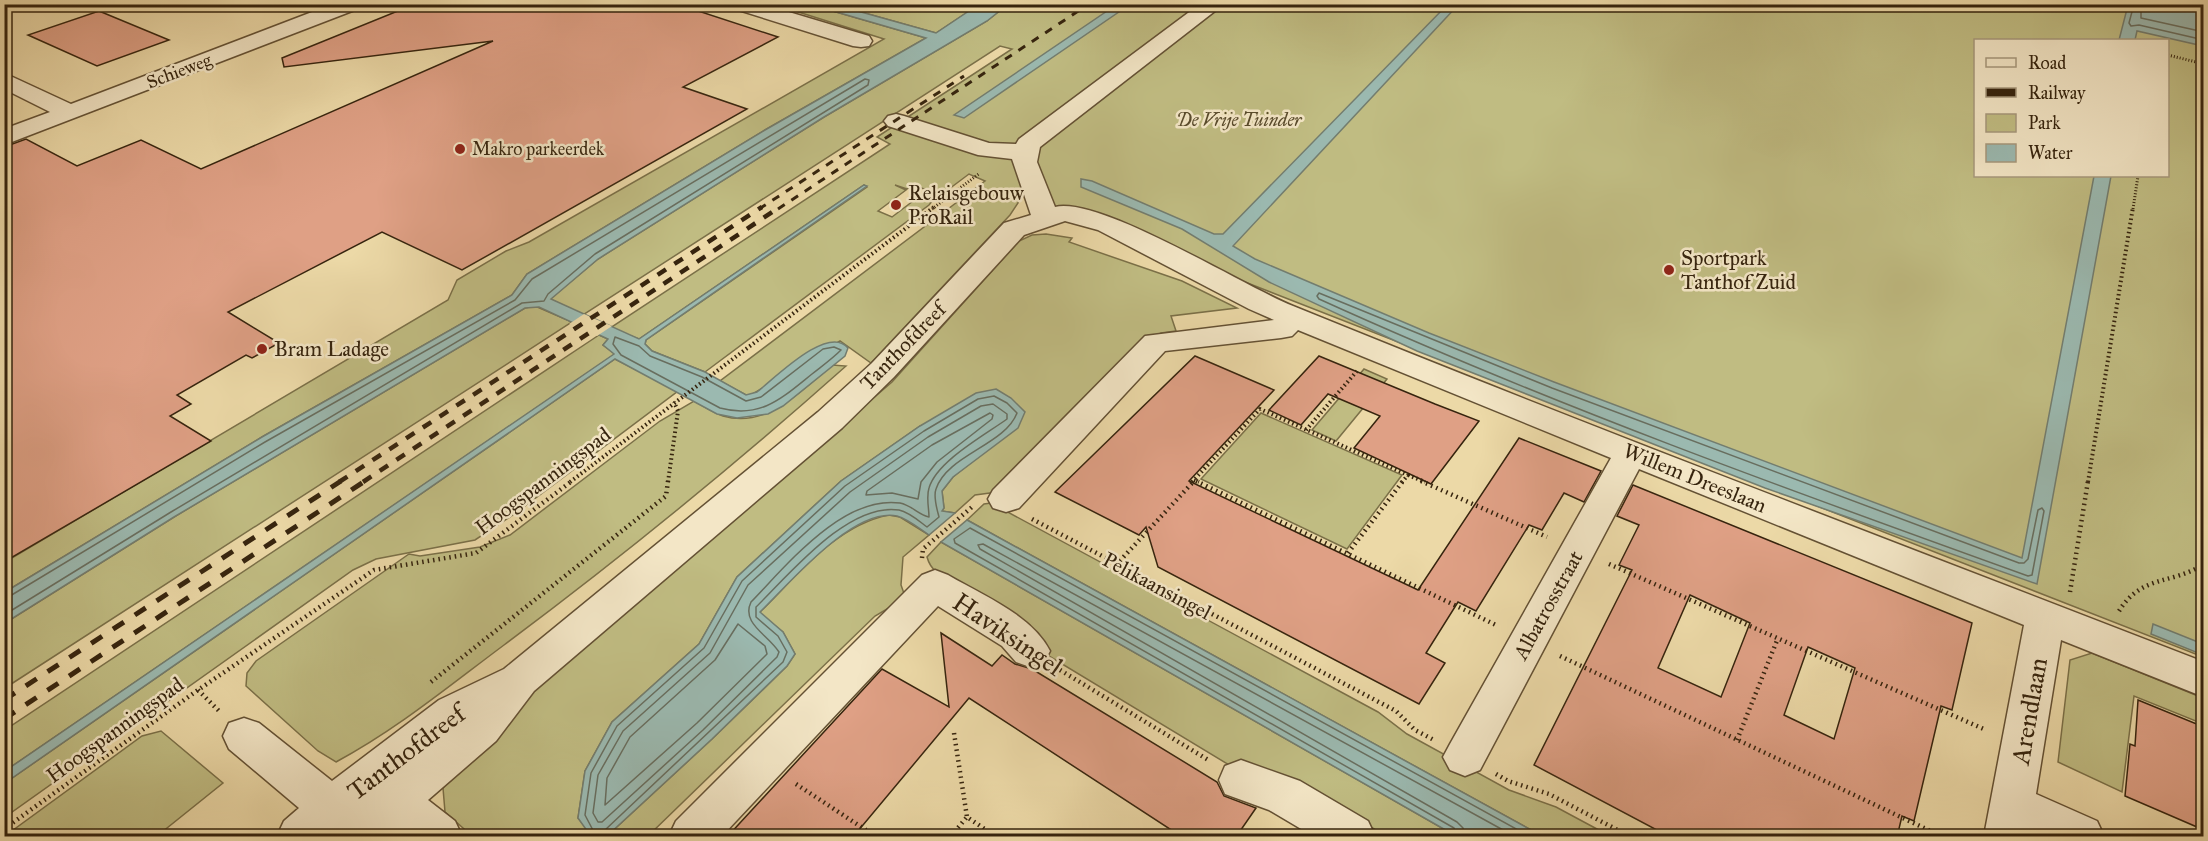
<svg xmlns="http://www.w3.org/2000/svg" width="2208" height="841" font-family="'IM FELL Great Primer',serif">
	<rect width="100%" height="100%" fill="#ecd9a7"/>
	<filter id="stains"><feTurbulence type="fractalNoise" baseFrequency=".00333" numOctaves="4"/><feColorMatrix values="0 0 0 0 .2 0 0 0 0 .09 0 0 0 0 .02 0 0 0 .5 -.17"/></filter>
	<radialGradient id="worn" r=".72"><stop offset=".6" stop-color="#630" stop-opacity="0"/><stop offset="1" stop-color="#630" stop-opacity=".3"/></radialGradient>
	<g fill="#c0bc82" stroke="#7b7048" stroke-width="1.5" fill-rule="evenodd">
		<polygon points="776,5 812,5 926,38 765,130 527,274 512,295 262,437 5,592 5,562 448,300 457,280 506,251 529,242 884,39"/>
		<polygon points="836,5 978,5 936,33"/>
		<path d="M1007,5H2203V657L1020,194L1018,203L1010,215L871,363L840,341L751,395H746L720,381L985,181L969,174L941,195L913,185L907,189L895,185L906,190L878,211L892,217L921,195L934,199L929,205L705,372L652,351L645,344L646,340L867,187L864,185L639,339L610,328L890,144L877,137L1012,49L1000,46L583,315L550,299L598,259L824,117L987,21ZM1976,40H2168V176H1976Z"/>
		<polygon points="1046,234 1072,238 1069,242 1182,281 1237,308 1171,316 1176,331 1161,333 1150,339 1005,491 975,495 955,513 941,511 944,508 942,491 953,477 984,452 920,426 841,481 737,577 699,644 612,722 585,771 578,818 593,836 472,836 445,812 443,788 470,745 892,382 1019,241 1032,235"/>
		<polygon points="535,306 572,322 5,688 5,623 174,517 525,308"/>
		<polygon points="599,335 608,339 603,345 615,354 5,771 5,730"/>
		<polygon points="615,359 678,391 513,515 475,540 376,559 353,570 5,817 5,783"/>
		<path d="M832,365L846,366C736,464 622,557 504,645C449,686 396,730 336,762L318,751L246,686L247,673L256,661L409,554L420,556L480,547L510,535L660,421L694,401C703,406 713,413 723,416C767,429 801,391 832,365Z"/>
		<polygon points="1364,369 1387,379 1336,441 1312,430"/>
		<polygon points="1261,413 1402,475 1347,549 1201,479"/>
		<polygon points="991,503 1378,712 1407,734 1509,790 1556,807 1610,836 1542,836 967,520 984,504"/>
		<path d="M889,515L900,517L929,535L903,557L901,585L907,602L892,606L875,616L648,836H607L712,739L787,666L795,654L783,632L759,613C797,576 836,525 889,515Z"/>
		<path d="M941,542L1456,836H1386L1281,774L1249,777L1034,647L1030,625L958,582C944,579 931,572 927,557Z"/>
		<polygon points="2092,653 2203,698 2203,724 2134,696 2122,792 2058,762 2070,660"/>
		<polygon points="161,731 223,783 157,836 5,836 142,736"/>
	</g>
	<g fill="#9bb9b0" stroke="#737d6f" stroke-width="1.5">
		<path d="M812,5H836L936,33L978,5H1007L987,21L824,117L598,259L551,299L639,339L864,185L867,186L646,340L645,344L652,351L705,372L746,395L757,392C775,378 828,324 848,348L845,356L783,406L768,414L737,418L717,414L615,359L5,783V771L614,354L603,345L608,339L539,307L525,308L174,517L5,623V592L262,437L512,295L527,274L765,130L926,38Z"/>
		<polygon points="1116,5 1129,5 964,118 954,115"/>
		<polygon points="1447,5 1458,5 1233,246 1255,259 1429,333 1554,382 2022,558 2094,176 2111,176 2037,584 1765,488 1417,351 1269,282 1182,229 1081,187 1081,179 1092,181 1214,234 1223,234"/>
		<polygon points="2128,5 2203,5 2203,46 2137,31 2135,40 2119,40"/>
		<path d="M996,389L1011,398L1025,412L1018,428L953,477L942,491L944,508L942,511L955,513L929,535C920,529 908,519 897,516C853,507 789,584 760,612L783,632L795,654L787,666L712,739L607,836L590,835L578,818L585,771L612,722L699,644L737,577L841,481L920,426L976,393Z"/>
		<polygon points="967,520 1542,836 1456,836 941,542"/>
		<polygon points="2153,624 2203,644 2203,655 2151,634"/>
	</g>
	<polygon fill="#ecd9a7" points="584,314 593,318 612,326 597,336 569,324"/>
	<g fill="none" stroke-linecap="round" stroke-linejoin="round">
		<g stroke="#686e5f" stroke-width="1.5">
			<polyline points="2134,4 2129,23 2131,26 2139,25 2204,40"/>
			<polyline points="2141,4 2141,18 2204,32"/>
			<path d="M1319,293L1552,388L2019,563H2024L2028,559L2038,510L2042,508L2044,511L2032,575L2028,576C1789,490 1550,404 1319,299L1317,296Z"/>
			<path d="M615,337L639,346L650,356L702,377L746,401L761,397L823,349L834,347L841,350C832,359 822,366 812,374C782,398 761,419 720,408L621,355L613,344Z"/>
			<path d="M993,404L1007,414V419C985,435 937,461 929,488C926,497 929,508 929,517C919,515 911,505 900,503C843,495 787,565 751,602C741,623 767,634 779,652L777,657L703,730L602,822H598L593,813L598,775L623,731L710,653L748,585L850,492L928,437L981,406Z"/>
			<polygon points="990,413 993,415 992,419 937,462 921,482 918,499 892,493 866,495 867,491 932,445"/>
			<polyline points="4,597 10,596 265,442 515,300 532,279 865,79 869,80 868,85 595,254 548,294 544,301 522,303 171,512 4,615"/>
			<polygon points="738,624 765,646 767,654 697,723 605,805 607,778 630,737 715,660"/>
			<path d="M596,836L585,815L591,773L617,726L704,648L742,581L845,486L924,431L978,399L994,396L1007,403L1017,413C1005,445 947,455 936,489C933,497 937,509 939,517L927,527C919,521 909,512 899,510C848,502 789,575 756,607V617L778,636L787,652L783,662L605,830L603,836"/>
			<polyline points="1457,836 1454,828 955,543 954,539 970,528 1529,836"/>
			<polyline points="1465,836 1463,828 1457,822 980,549 978,545 983,544 1514,836"/>
		</g>
	</g>
	<g fill="#dfa085" stroke="#36240e" stroke-width="1.5" fill-rule="evenodd">
		<polygon points="415,4 680,5 778,37 683,87 747,109 462,270 382,232 228,312 279,343 252,358 246,355 177,395 191,404 170,416 211,441 4,562 4,147 26,139 77,166 141,140 201,169 493,41 284,67 282,58"/>
		<polygon points="99,11 169,40 97,66 28,35"/>
		<polygon points="1195,356 1274,390 1189,481 1418,590 1519,438 1601,471 1584,502 1564,493 1542,530 1529,525 1476,611 1458,602 1426,653 1445,663 1419,704 1158,567 1146,527 1139,535 1055,492"/>
		<polygon points="1319,356 1435,404 1479,421 1431,484 1354,448 1380,416 1328,394 1301,425 1269,410"/>
		<path d="M1633,485L1972,623L1952,710L1941,706L1914,821L1902,816L1897,837H1670L1534,765L1632,570L1619,565L1639,525L1617,516ZM1690,595L1750,623L1721,697L1658,668ZM1808,647L1855,668L1834,739L1784,715Z"/>
		<polygon points="941,633 992,666 1002,655 1015,664 1032,669 1217,782 1224,796 1256,808 1236,837 1182,837 969,698 853,837 727,837 882,669 949,707"/>
		<polygon points="2138,700 2204,727 2204,830 2125,796 2130,744 2135,746"/>
	</g>
	<g fill="none" stroke-linecap="round" stroke-linejoin="round">
		<g stroke="#645134" stroke-width="3">
			<g id="minor">
				<polygon points="333,4 363,4 360,8 4,145 4,129 50,112 4,89 4,73 71,104"/>
				<polygon points="729,4 762,4 869,36 872,41 869,46 861,47 853,46 732,8"/>
				<path d="M1200,4H1224L1040,147L1037,162L1055,207C1100,196 1243,286 1293,306C1595,429 1900,544 2204,662V697L2061,640L2036,794L2097,821L2104,836H1984L2024,625L1639,469L1480,770L1465,776L1450,770L1443,757L1450,744L1611,458L1298,330L1292,336L1281,338L1165,351L1019,508L1006,512L993,508L988,499L993,490L1145,336L1274,320L1249,309L1098,230L1065,221L1024,235L894,377L842,428L534,691L496,741L428,800L455,821L462,836H405L396,829L388,836H277L284,821L299,808L229,749L223,736L229,723L244,718L259,723L332,781L439,700L504,669L818,412L872,363L1004,223L1031,215L1012,159L978,155L888,126L884,121L888,116L896,114L904,116L989,143L1016,144L1019,139Z"/>
				<path d="M935,570L948,575C982,595 1032,615 1050,651L1044,662L1030,667L1016,662L1002,646L938,606L722,836H669L676,821L922,575Z"/>
				<polygon points="1241,760 1300,781 1368,821 1375,836 1313,836 1269,810 1225,794 1219,780 1225,766"/>
			</g>
		</g>
		<g stroke="#36240e" stroke-width="3" stroke-dasharray="1 2" stroke-linecap="butt">
			<polyline points="2168,55 2204,64"/>
			<polyline points="932,209 980,173"/>
			<polyline points="2133,209 2138,176"/>
		</g>
		<g stroke="#36240e" stroke-width="4" stroke-dasharray="1.5 3" stroke-linecap="butt">
			<polyline points="1306,430 1357,371"/>
			<polyline points="1408,475 1425,482"/>
			<polyline points="1194,480 1199,482"/>
			<polyline points="570,482 934,207"/>
			<polyline points="668,482 678,411 674,402"/>
			<polyline points="1192,482 1260,409 1408,475 1402,482"/>
			<polyline points="2088,482 2133,207"/>
		</g>
		<g stroke="#36240e" stroke-width="4.5" stroke-dasharray="1.5 4" stroke-linecap="butt">
			<polyline points="1196,481 1496,625"/>
			<polyline points="1421,481 1547,537"/>
			<polyline points="1032,519 1396,711 1415,730 1434,740"/>
			<polyline points="1348,553 1403,481"/>
			<polyline points="922,558 923,549 972,507"/>
			<polyline points="1609,564 1986,730"/>
			<polyline points="1116,565 1194,481"/>
			<polyline points="2070,592 2088,481"/>
			<path d="M2119,611C2142,574 2172,585 2204,564"/>
			<polyline points="1560,656 1941,836"/>
			<polyline points="1060,670 1210,761"/>
			<polyline points="431,682 666,496 668,481"/>
			<polyline points="198,690 220,712"/>
			<polyline points="954,733 967,817"/>
			<polyline points="1737,740 1778,638"/>
			<polyline points="1496,774 1508,781 1549,794 1629,836"/>
			<polyline points="796,784 875,836"/>
			<polyline points="4,829 198,690 374,570 476,553 572,481"/>
			<polyline points="951,836 967,817 995,836"/>
		</g>
		<use href="#minor" fill="#f3e6c6" fill-rule="evenodd"/>
		<g stroke="#36240e" stroke-width="3" stroke-dasharray="8 8" stroke-linecap="butt">
			<polyline points="759,209 964,76"/>
			<polyline points="778,209 1089,4"/>
		</g>
		<g stroke="#36240e" stroke-width="4.5" stroke-dasharray="10 10" stroke-linecap="butt">
			<polyline points="339,482 762,207"/>
			<polyline points="363,482 780,207"/>
		</g>
		<g stroke="#36240e" stroke-width="5" stroke-dasharray="13 13" stroke-linecap="butt">
			<polyline points="4,700 341,481"/>
			<polyline points="4,719 365,481"/>
		</g>
	</g>
	<g fill="#8f2418" stroke="#f3e6c6" stroke-width="2">
		<circle cx="460" cy="149" r="6"/>
		<circle cx="896" cy="205" r="6"/>
		<circle cx="1669" cy="270" r="6"/>
		<circle cx="262" cy="349" r="6"/>
	</g>
	<g text-anchor="middle" dominant-baseline="central" stroke-width="5" stroke-linejoin="round" paint-order="stroke">
		<g font-size="18" fill="#36240e" stroke="#f3e6c6">
			<text transform="translate(179 71) rotate(-21)">Schieweg</text>
		</g>
		<g font-size="18" font-style="italic" fill="#584a2b" stroke="#f3e6c6">
			<text x="1239" y="120">De Vrije Tuinder</text>
		</g>
		<g font-size="18" fill="#36240e" stroke="#f3e6c6" text-anchor="start">
			<text x="472" y="149">Makro parkeerdek</text>
		</g>
		<g font-size="21" fill="#36240e" stroke="#f3e6c6" text-anchor="start">
			<text x="908" y="193">Relaisgebouw<tspan x="908" dy="24">ProRail</tspan></text>
			<text x="1681" y="258">Sportpark<tspan x="1681" dy="24">Tanthof Zuid</tspan></text>
			<text x="274" y="349">Bram Ladage</text>
		</g>
		<g font-size="21" fill="#36240e" stroke="#f3e6c6">
			<text transform="translate(903 346) rotate(-46)">Tanthofdreef</text>
			<text transform="translate(1695 478) rotate(22)">Willem Dreeslaan</text>
			<text transform="translate(543 481) rotate(-37)">Hoogspanningspad</text>
			<text transform="translate(1157 586) rotate(28)">Pelikaansingel</text>
			<text transform="translate(1548 605) rotate(-61)">Albatrosstraat</text>
			<text transform="translate(115 730) rotate(-36)">Hoogspanningspad</text>
		</g>
		<g font-size="26" fill="#36240e" stroke="#f3e6c6">
			<text transform="translate(1008 634) rotate(34)">Haviksingel</text>
			<text transform="translate(2029 711) rotate(-80)">Arendlaan</text>
			<text transform="translate(406 752) rotate(-37)">Tanthofdreef</text>
		</g>
	</g>
	<rect width="2208" height="841" fill="none" stroke="#ecd9a7" stroke-width="24"/>
	<rect x="6" y="6" width="2196" height="829" fill="none" stroke="#36240e" stroke-width="3"/>
	<rect x="12" y="12" width="2184" height="817" fill="none" stroke="#36240e" stroke-width="1.5"/>
	<rect x="1974" y="39" width="195" height="138" fill="#f3e6c6" stroke="#a7987c" stroke-width="1.5"/>
	<rect x="1986" y="58" width="30" height="9" fill="#f3e6c6" stroke="#a7987c" stroke-width="1.5"/>
	<text x="2028" y="69" font-size="18" fill="#36240e">Road</text>
	<rect x="1986" y="88" width="30" height="9" fill="#36240e" stroke="#a7987c" stroke-width="1.5"/>
	<text x="2028" y="99" font-size="18" fill="#36240e">Railway</text>
	<rect x="1986" y="114" width="30" height="18" fill="#c0bc82" stroke="#a7987c" stroke-width="1.5"/>
	<text x="2028" y="129" font-size="18" fill="#36240e">Park</text>
	<rect x="1986" y="144" width="30" height="18" fill="#9bb9b0" stroke="#a7987c" stroke-width="1.5"/>
	<text x="2028" y="159" font-size="18" fill="#36240e">Water</text>
	<rect width="100%" height="100%" filter="url(#stains)"/>
	<rect width="100%" height="100%" fill="url(#worn)"/>
</svg>
